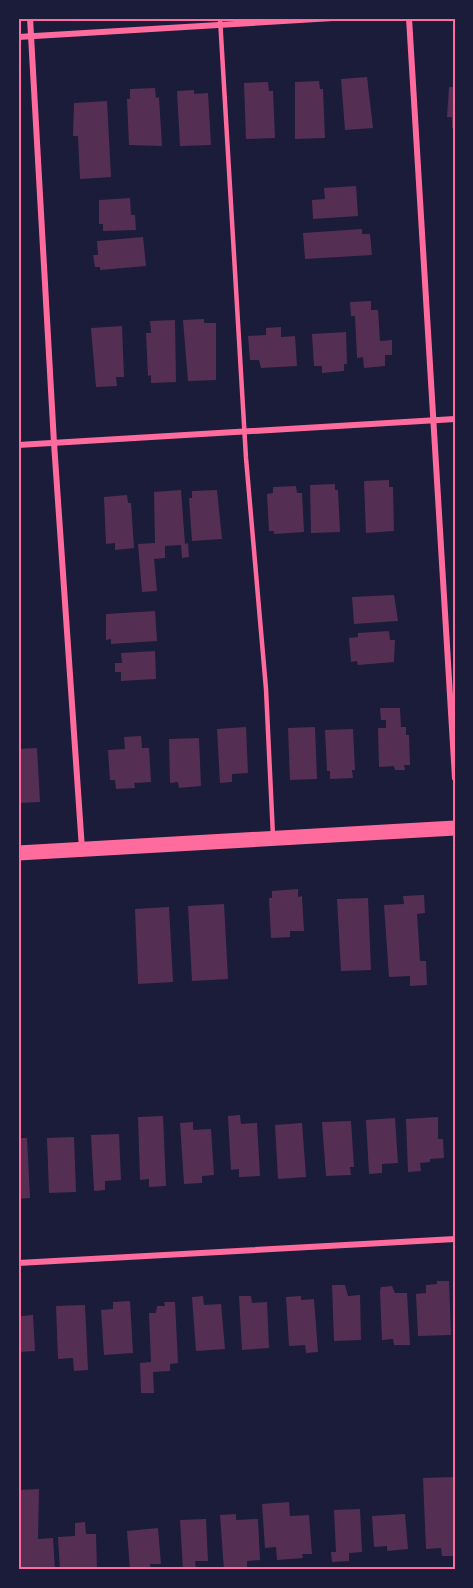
<svg xmlns="http://www.w3.org/2000/svg" width="473" height="1588" font-family="Commissioner,sans-serif">
	<rect width="100%" height="100%" fill="#1b1b3a"/>
	<g fill="#542f53">
		<polygon points="367,77 373,128 345,130 341,79"/>
		<polygon points="319,81 320,89 323,89 325,138 295,139 295,82"/>
		<polygon points="268,82 269,91 273,91 275,138 246,139 244,83"/>
		<polygon points="449,87 455,87 455,128 452,128 452,117 447,117"/>
		<polygon points="155,88 156,98 159,97 162,146 129,145 127,99 130,99 130,89"/>
		<polygon points="194,90 194,94 208,93 211,145 180,146 177,91"/>
		<polygon points="107,101 111,177 80,179 78,136 73,136 74,103"/>
		<polygon points="356,186 358,216 313,219 312,200 325,199 324,188"/>
		<polygon points="130,198 131,215 135,215 136,230 103,231 103,224 99,224 99,200"/>
		<polygon points="362,229 362,234 370,234 372,255 305,259 303,233"/>
		<polygon points="143,237 146,266 100,270 100,267 95,267 93,255 98,255 97,241"/>
		<polygon points="371,301 371,310 378,310 380,341 392,340 392,355 385,355 385,366 364,368 363,357 357,358 355,316 351,316 350,302"/>
		<polygon points="204,319 204,323 216,323 216,380 188,381 183,320"/>
		<polygon points="175,320 176,382 151,383 151,375 148,376 146,333 151,333 150,321"/>
		<polygon points="122,326 124,377 116,377 117,386 96,387 91,328"/>
		<polygon points="281,327 281,337 295,336 297,366 261,368 259,360 250,360 248,336 266,335 266,328"/>
		<polygon points="346,332 347,364 344,364 344,371 322,373 322,366 314,366 312,334"/>
		<polygon points="389,480 389,487 393,487 394,531 366,533 364,481"/>
		<polygon points="335,484 335,490 338,490 340,532 311,533 310,485"/>
		<polygon points="296,486 297,493 302,493 304,532 274,534 274,531 269,531 267,494 273,493 273,487"/>
		<polygon points="181,490 185,544 188,543 189,557 182,558 181,545 165,546 165,558 154,559 157,591 142,592 138,544 155,543 154,492"/>
		<polygon points="217,490 222,539 192,541 189,498 192,498 192,491"/>
		<polygon points="127,495 128,503 131,503 134,548 115,550 115,543 106,544 104,497"/>
		<polygon points="394,595 398,621 354,624 352,597"/>
		<polygon points="155,611 157,641 111,644 111,639 106,640 106,614"/>
		<polygon points="389,631 390,640 395,640 394,662 358,665 357,661 351,662 349,638 358,637 358,633"/>
		<polygon points="155,651 156,679 121,681 121,672 115,672 115,663 122,663 121,653"/>
		<polygon points="380,708 400,708 401,727 406,727 406,735 409,735 410,765 404,765 405,770 395,770 394,766 379,767 378,728 386,728 386,720 381,720"/>
		<polygon points="246,727 248,773 232,774 232,782 220,783 217,729"/>
		<polygon points="315,727 317,779 290,780 288,728"/>
		<polygon points="353,729 355,770 352,770 353,778 330,779 330,771 327,771 325,730"/>
		<polygon points="141,736 142,748 149,748 151,782 134,783 135,788 116,789 115,780 110,780 108,750 125,749 124,737"/>
		<polygon points="199,738 201,786 179,788 178,782 170,783 169,739"/>
		<polygon points="37,748 40,802 18,803 18,749"/>
		<polygon points="298,889 298,897 302,896 304,931 290,931 290,937 271,938 269,898 272,898 272,891"/>
		<polygon points="424,895 425,913 417,914 420,961 426,961 427,985 410,986 410,976 389,977 384,905 404,904 403,896"/>
		<polygon points="368,898 371,970 341,971 337,899"/>
		<polygon points="224,904 228,979 192,981 188,906"/>
		<polygon points="169,907 173,982 138,984 135,909"/>
		<polygon points="240,1115 241,1124 257,1123 260,1176 239,1177 239,1169 231,1170 228,1116"/>
		<polygon points="163,1116 166,1186 149,1187 149,1179 140,1180 138,1117"/>
		<polygon points="438,1117 438,1139 443,1139 444,1158 430,1159 430,1162 420,1163 421,1171 408,1172 406,1119"/>
		<polygon points="395,1118 398,1163 382,1164 382,1173 369,1174 366,1120"/>
		<polygon points="351,1121 354,1167 350,1167 351,1175 326,1176 322,1122"/>
		<polygon points="193,1122 193,1130 211,1129 214,1175 202,1176 202,1183 184,1184 180,1123"/>
		<polygon points="302,1123 306,1177 278,1179 275,1125"/>
		<polygon points="119,1134 121,1180 105,1181 105,1190 94,1191 91,1135"/>
		<polygon points="74,1137 76,1192 49,1193 47,1138"/>
		<polygon points="18,1138 27,1138 30,1198 18,1199"/>
		<polygon points="437,1281 449,1281 451,1335 418,1336 416,1294 426,1293 426,1285 437,1284"/>
		<polygon points="332,1285 345,1285 348,1296 360,1295 361,1340 334,1341"/>
		<polygon points="392,1286 395,1293 407,1293 410,1345 394,1345 393,1339 382,1340 380,1291 381,1287"/>
		<polygon points="203,1296 204,1305 221,1304 225,1349 196,1351 192,1297"/>
		<polygon points="239,1296 251,1296 252,1303 267,1302 269,1348 242,1350"/>
		<polygon points="301,1296 301,1300 314,1299 318,1352 306,1353 305,1345 289,1346 286,1297"/>
		<polygon points="130,1301 133,1353 104,1355 101,1310 113,1309 113,1302"/>
		<polygon points="164,1302 175,1302 178,1363 170,1364 170,1371 153,1372 154,1393 141,1393 140,1363 151,1362 149,1313 156,1313 157,1306 165,1306"/>
		<polygon points="85,1305 88,1370 74,1371 73,1358 58,1359 56,1306"/>
		<polygon points="18,1308 21,1316 33,1315 35,1351 18,1352"/>
		<polygon points="455,1477 455,1556 442,1556 441,1548 426,1549 423,1478"/>
		<polygon points="39,1489 38,1539 53,1538 55,1570 20,1570 18,1490"/>
		<polygon points="289,1502 290,1516 309,1515 312,1554 302,1554 303,1558 277,1560 276,1547 265,1548 262,1504"/>
		<polygon points="360,1509 362,1552 349,1553 349,1561 332,1562 331,1552 336,1552 334,1510"/>
		<polygon points="236,1514 236,1520 258,1519 260,1560 247,1561 247,1569 224,1570 220,1515"/>
		<polygon points="405,1514 408,1549 387,1551 387,1546 374,1547 372,1516"/>
		<polygon points="206,1519 208,1561 195,1561 196,1570 183,1570 180,1520"/>
		<polygon points="85,1522 86,1534 96,1534 97,1570 60,1570 58,1537 75,1536 75,1523"/>
		<polygon points="158,1528 161,1564 150,1564 151,1570 130,1570 127,1531"/>
	</g>
	<g fill="none" stroke-linecap="round" stroke-linejoin="round">
		<polyline stroke="#ff6b9d" stroke-width="4.5" points="220,18 246,458 266,689 273,836"/>
		<g stroke="#ff6b9d" stroke-width="6">
			<polyline points="30,18 54,443 82,849"/>
			<polyline points="409,18 455,778"/>
			<polyline points="18,37 333,18"/>
			<polyline points="18,445 455,419"/>
			<polyline points="18,1263 455,1239"/>
		</g>
		<polyline stroke="#ff6b9d" stroke-width="15" points="18,853 455,828"/>
	</g>
	<rect width="473" height="1588" fill="none" stroke="#1b1b3a" stroke-width="39"/>
	<rect x="20" y="20" width="434" height="1548" fill="none" stroke="#ff6b9d" stroke-width="2"/>
</svg>
